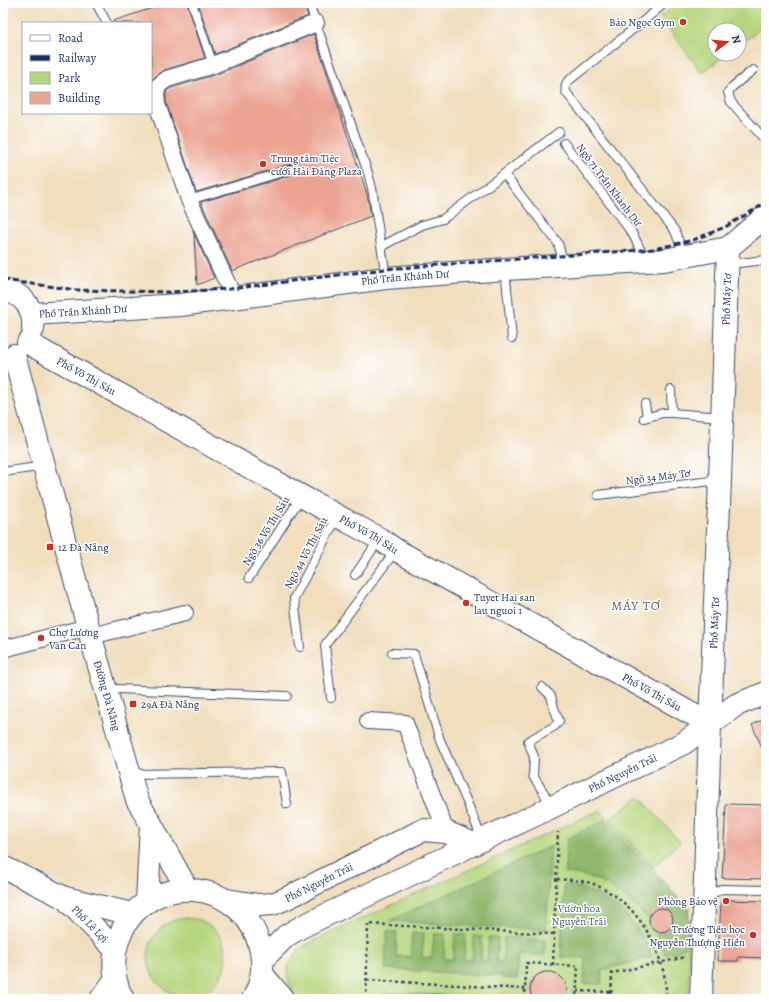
<svg xmlns="http://www.w3.org/2000/svg" width="769" height="1002" font-family="Alegreya,serif">
	<rect width="100%" height="100%" fill="#fff"/>
	<filter id="ink" filterUnits="userSpaceOnUse"><feTurbulence type="fractalNoise" baseFrequency=".025" numOctaves="2"/><feDisplacementMap in="SourceGraphic" scale="8" xChannelSelector="R" yChannelSelector="G"/><feConvolveMatrix kernelMatrix="1 2 1 2 8 2 1 2 1" color-interpolation-filters="sRGB"/></filter>
	<filter id="wash" filterUnits="userSpaceOnUse"><feTurbulence type="fractalNoise" baseFrequency=".012" numOctaves="4" result="noise"/><feDisplacementMap in="SourceGraphic" scale="16" xChannelSelector="R" yChannelSelector="G"/><feGaussianBlur stdDeviation="0.9" result="paint"/><feColorMatrix in="noise" values="0 0 0 0 0 0 0 0 0 0 0 0 0 0 0 0 0 1.4 0 .05"/><feComposite in="paint" operator="in"/></filter>
	<g filter="url(#wash)">
		<rect width="100%" height="100%" fill="#f0debd"/>
		<g fill="#b6d67d" stroke="#68826e">
			<polygon points="678,3 766,3 766,25 739,45 739,30 715,30 715,54 727,54 702,73 660,17"/>
			<polygon points="639,796 680,842 653,867 610,819"/>
			<polygon points="600,810 689,909 689,999 297,999 292,993 288,979 288,966 299,949 313,941"/>
			<circle cx="187" cy="957" r="39"/>
		</g>
		<g fill="#90b76c" stroke="#567365">
			<path d="M605,820L688,911L689,939C687,951 675,951 665,954L658,938L654,930C657,932 661,933 666,931C686,922 658,893 649,919C623,895 603,875 565,873L567,839Z"/>
			<polygon points="551,846 546,930 389,921"/>
			<path d="M564,885C571,886 579,887 586,890C618,902 640,925 652,957L602,970L601,984H584L585,958L561,957Z"/>
			<polygon points="387,931 397,932 396,956 411,957 412,933 424,933 422,958 432,958 434,934 445,934 444,959 453,959 455,934 466,935 464,960 472,960 473,936 482,937 481,961 487,961 489,937 498,938 496,962 503,962 504,937 545,940 545,955 519,954 517,979 502,978 502,976 385,969"/>
			<polygon points="384,992 502,998 502,995 516,996 516,999 384,999"/>
		</g>
		<g id="blocks">
			<g fill="#eba392">
				<polygon points="168,3 187,3 205,58 164,70 151,80 151,23 114,23 113,21"/>
				<polygon points="198,3 304,3 308,16 215,54"/>
				<polygon points="314,34 367,194 371,216 232,271 201,202 295,174 298,171 298,167 295,164 291,164 196,192 166,102 166,91 171,88 217,74"/>
				<polygon points="193,231 214,278 197,285 194,234"/>
				<polygon points="766,718 766,756 752,725"/>
				<polygon points="726,804 766,805 766,879 722,878"/>
				<polygon points="721,900 766,901 766,958 738,957 738,961 718,961"/>
				<circle cx="661" cy="920" r="12"/>
				<polygon points="545,972 552,972 558,974 563,979 566,984 567,991 565,999 532,999 531,995 530,990 531,983 534,978 539,974"/>
			</g>
		</g>
	</g>
	<g filter="url(#ink)">
		<use href="#blocks" fill-opacity="0" stroke="#3b496c" stroke-width="1"/>
		<g fill="none" stroke-linecap="round" stroke-linejoin="round">
			<g stroke="#3b496c" stroke-width="10">
				<g id="lane">
					<polyline points="96,3 107,23"/>
					<polyline points="192,3 213,65"/>
					<polyline points="309,3 368,173 372,188 386,277"/>
					<path d="M665,3L636,27L567,82C565,86 565,88 566,92L675,231L684,255"/>
					<polyline points="753,70 732,87 728,92 731,102 766,141"/>
					<polyline points="564,143 632,233 645,258"/>
					<polyline points="504,174 558,243 564,265"/>
					<polyline points="189,200 293,169"/>
					<polyline points="382,246 422,225 443,219 504,174 559,132"/>
					<polyline points="729,264 766,260"/>
					<polyline points="505,269 512,338"/>
					<polyline points="671,390 672,413"/>
					<polyline points="645,404 647,417"/>
					<polyline points="644,418 663,413 672,413 722,417"/>
					<polyline points="3,472 44,466"/>
					<polyline points="598,495 719,480"/>
					<polyline points="355,575 379,540"/>
					<polyline points="249,578 301,497"/>
					<polyline points="300,647 294,598 337,517"/>
					<polyline points="392,653 414,654 440,740 467,802 482,839"/>
					<polyline points="542,687 551,696 554,708 559,721 555,726 528,741 534,757 533,776 544,793 551,806"/>
					<polyline points="107,689 117,689 287,696"/>
					<polyline points="331,698 325,645 396,550"/>
					<polyline points="131,774 282,772 287,804"/>
					<polyline points="705,891 716,892 721,889 766,890"/>
				</g>
			</g>
			<g stroke="#3b496c" stroke-width="18">
				<g id="street">
					<polyline points="234,298 189,200 157,104 156,94 158,86 167,79 213,65 316,23"/>
					<polyline points="91,636 185,613"/>
					<polyline points="3,649 88,627"/>
					<polyline points="368,721 405,723 446,832"/>
				</g>
			</g>
			<g stroke="#3b496c" stroke-width="24">
				<g id="secondary">
					<path d="M3,290C23,293 35,309 33,329"/>
					<path id="s1" d="M32,314L180,305L386,278L505,269L664,260L728,248L766,216"/>
					<path id="s2" d="M28,343L301,496L380,539L396,550L710,724"/>
					<path id="s3" d="M14,355L88,627L137,800L151,824L187,889"/>
					<polyline points="3,867 65,898 132,914"/>
					<path id="s4" d="M65,898L115,949"/>
					<polyline points="147,902 151,824"/>
					<polyline points="262,974 283,999"/>
					<path id="s5" d="M701,999L708,787L710,724L720,480L728,248"/>
				</g>
			</g>
			<g stroke="#3b496c" stroke-width="24">
				<g id="primary">
					<path id="s6" d="M227,900L258,905L273,904L287,898L423,830L446,832L474,844"/>
					<path id="s7" d="M262,960L286,936L301,927L482,840L529,818L684,743L736,705L766,693"/>
					<polyline points="101,999 115,980"/>
					<path d="M123,999C113,982 112,959 118,940C144,867 247,876 261,952C264,968 261,985 253,999"/>
				</g>
			</g>
			<g stroke="#3b496c" stroke-width="2.5" stroke-dasharray="3 3" stroke-linecap="butt">
				<path d="M557,879C570,880 584,880 596,885C629,900 648,926 660,960C664,972 667,986 666,999"/>
				<polyline points="553,965 558,832"/>
				<polyline points="367,980 525,989"/>
				<polyline points="577,991 611,992"/>
				<polyline points="366,999 368,924 554,934"/>
				<polyline points="525,999 526,963 578,966 576,999"/>
				<polyline points="611,999 612,973 686,957"/>
			</g>
			<use href="#lane" stroke="#fff" stroke-width="8"/>
			<use href="#street" stroke="#fff" stroke-width="16"/>
			<use href="#secondary" stroke="#fff" stroke-width="22"/>
			<use href="#primary" stroke="#fff" stroke-width="22"/>
			<polyline stroke="#1b2f5e" stroke-width="3" stroke-dasharray="6 3" stroke-linecap="butt" points="3,280 77,290 170,292 230,289 385,269 654,249 693,240 725,227 759,207 766,201"/>
		</g>
	</g>
	<g fill="#c8321e" stroke="#fff" stroke-width="1.5">
		<circle cx="683" cy="22" r="4"/>
		<circle cx="263" cy="164" r="4"/>
		<rect x="46" y="543" width="8" height="8" rx="2"/>
		<circle cx="466" cy="603" r="4"/>
		<circle cx="41" cy="638" r="4"/>
		<rect x="129" y="700" width="8" height="8" rx="2"/>
		<circle cx="726" cy="901" r="4"/>
		<circle cx="753" cy="935" r="4"/>
	</g>
	<g text-anchor="middle" dominant-baseline="central" stroke-width="3" stroke-linejoin="round" paint-order="stroke">
		<g font-size="11" fill="#1b2f5e" stroke="#fff" text-anchor="start">
			<text x="675" y="22" text-anchor="end">Bảo Ngọc Gym</text>
			<text x="271" y="158">Trung tâm Tiệc<tspan x="271" dy="13">cưới Hải Đăng Plaza</tspan></text>
			<text x="58" y="547">12 Đà Nẵng</text>
			<text x="474" y="597">Tuyet Hai san<tspan x="474" dy="13">lau nguoi 1</tspan></text>
			<text x="49" y="632">Chợ Lương<tspan x="49" dy="13">Văn Can</tspan></text>
			<text x="141" y="704">29A Đà Nẵng</text>
			<text x="718" y="901" text-anchor="end">Phòng Bảo vệ</text>
			<text x="745" y="929" text-anchor="end">Trường Tiểu học<tspan x="745" dy="13">Nguyễn Thượng Hiền</tspan></text>
		</g>
		<g font-size="11" fill="#1b2f5e" stroke="#fff">
			<text transform="translate(609 185) rotate(53)">Ngõ 71 Trần Khánh Dư</text>
			<text stroke="none"><textPath href="#s1" startOffset="375">Phố Trần Khánh Dư</textPath></text>
			<text stroke="none"><textPath href="#s5" startOffset="700">Phố Máy Tơ</textPath></text>
			<text stroke="none"><textPath href="#s1" startOffset="51">Phố Trần Khánh Dư</textPath></text>
			<text stroke="none"><textPath href="#s2" startOffset="67">Phố Võ Thị Sáu</textPath></text>
			<text transform="translate(658 477) rotate(-7)">Ngõ 34 Máy Tơ</text>
			<text transform="translate(266 531) rotate(-58)">Ngõ 36 Võ Thị Sáu</text>
			<text stroke="none"><textPath href="#s2" startOffset="391">Phố Võ Thị Sáu</textPath></text>
			<text transform="translate(306 553) rotate(-62)">Ngõ 44 Võ Thị Sáu</text>
			<text stroke="none"><textPath href="#s5" startOffset="376">Phố Máy Tơ</textPath></text>
			<text stroke="none"><textPath href="#s2" startOffset="715">Phố Võ Thị Sáu</textPath></text>
			<text stroke="none"><textPath href="#s3" startOffset="353">Đường Đà Nẵng</textPath></text>
			<text stroke="none"><textPath href="#s7" startOffset="408">Phố Nguyễn Trãi</textPath></text>
			<text stroke="none"><textPath href="#s6" startOffset="97">Phố Nguyễn Trãi</textPath></text>
			<text stroke="none"><textPath href="#s4" startOffset="36">Phố Lê Lợi</textPath></text>
		</g>
		<g font-size="11" fill="#4a6167" stroke="#fff">
			<text x="579" y="908">Vườn hoa<tspan x="579" dy="13">Nguyễn Trãi</tspan></text>
		</g>
		<g font-size="13" letter-spacing="1" fill="#645870" stroke="#fff">
			<text x="636" y="605">MÁY TƠ</text>
		</g>
	</g>
	<rect width="769" height="1002" fill="none" stroke="#fff" stroke-width="16"/>
	<rect x="22" y="22" width="130" height="92" fill="#ffffff" stroke="#a4acbf"/>
	<rect x="30" y="35" width="20" height="6" fill="#ffffff" stroke="#a4acbf"/>
	<text x="58" y="42" font-size="12" fill="#1b2f5e">Road</text>
	<rect x="30" y="55" width="20" height="6" fill="#1b2f5e" stroke="#a4acbf"/>
	<text x="58" y="62" font-size="12" fill="#1b2f5e">Railway</text>
	<rect x="30" y="72" width="20" height="12" fill="#b6d67d" stroke="#a4acbf"/>
	<text x="58" y="82" font-size="12" fill="#1b2f5e">Park</text>
	<rect x="30" y="92" width="20" height="12" fill="#eba392" stroke="#a4acbf"/>
	<text x="58" y="102" font-size="12" fill="#1b2f5e">Building</text>
	<g transform="translate(727 42) rotate(74)"><circle r="19" fill="#ffffff" stroke="#a4acbf"/>
	<path d="M0-3L7 15L0 10L-7 15Z" fill="#c8321e"/>
	<text y="-6" font-size="11" font-weight="bold" text-anchor="middle" fill="#1b2f5e">N</text>
	</g>
</svg>
